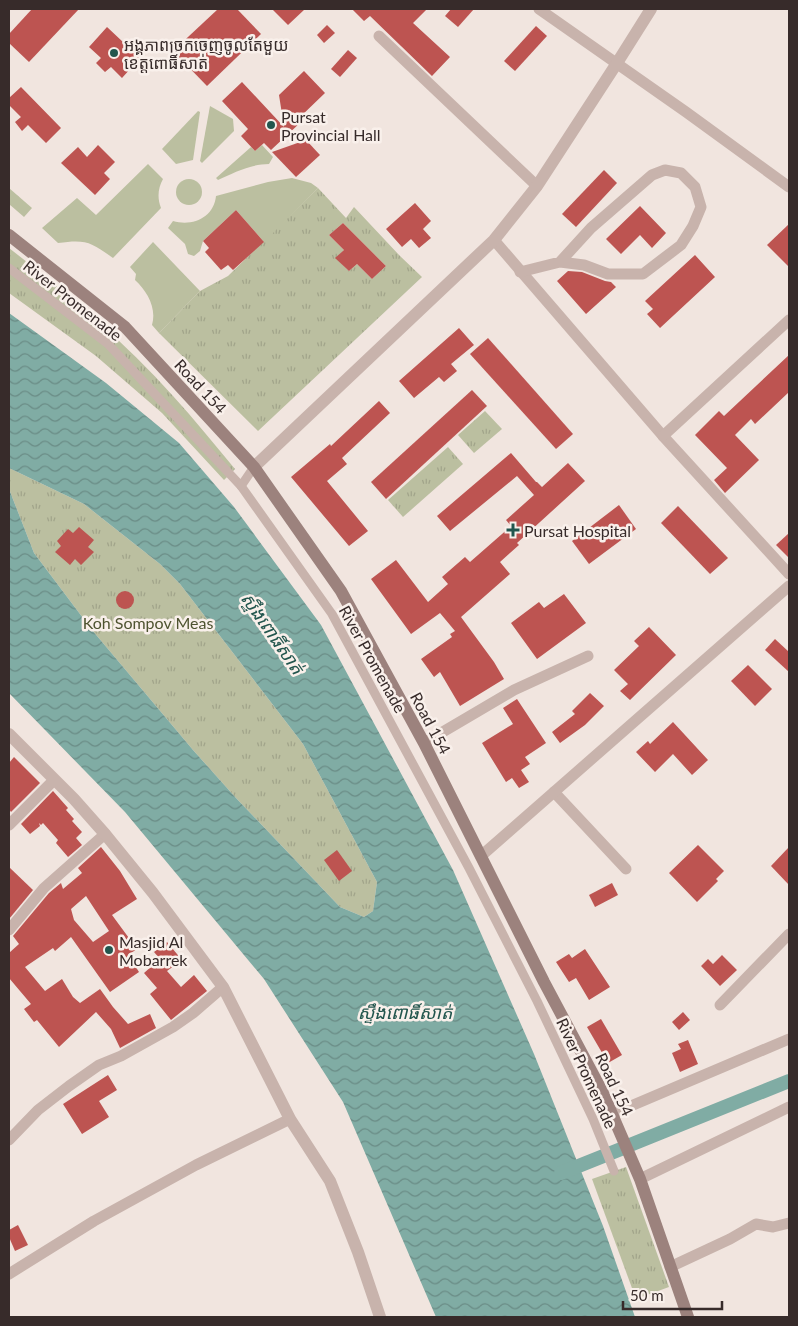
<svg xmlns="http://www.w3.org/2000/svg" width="798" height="1326" font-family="Lato,'Noto Sans Khmer',sans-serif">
	<defs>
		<pattern id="grass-tufts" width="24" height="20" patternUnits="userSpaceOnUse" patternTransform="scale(1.25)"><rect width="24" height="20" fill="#bbbfa0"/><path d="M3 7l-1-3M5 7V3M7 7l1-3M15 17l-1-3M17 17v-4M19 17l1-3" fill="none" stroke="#a1a48a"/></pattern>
		<pattern id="water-waves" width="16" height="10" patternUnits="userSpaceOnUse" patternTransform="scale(1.25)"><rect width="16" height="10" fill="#80aca4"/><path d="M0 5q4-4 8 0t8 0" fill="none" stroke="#6a8c86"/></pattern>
	</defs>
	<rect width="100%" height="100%" fill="#f1e5df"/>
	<g fill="url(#grass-tufts)" fill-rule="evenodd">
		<polygon points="9,188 32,208 24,217 9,204"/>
		<path d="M318,188L346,218L354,207L400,256L422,277L258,431L159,333L200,291L228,276ZM343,223L386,266L372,279L357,264L349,271L336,258L344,250L329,235Z"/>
		<path d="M9,248C67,293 124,341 173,396C194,419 214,444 235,469L224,480L162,413L96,356L9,293Z"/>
		<polygon points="485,411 502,429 474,453 458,435"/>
		<polygon points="448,447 463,464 403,517 388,500"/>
		<polygon points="9,468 84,504 160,564 180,584 303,744 377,882 373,911 364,917 340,907 236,798 193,750 92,630 34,553 9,489"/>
		<polygon points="626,1167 669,1287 636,1299 592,1179"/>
	</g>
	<g fill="#bbbfa0">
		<polygon points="210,106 233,119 234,131 202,163 200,161"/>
		<polygon points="198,111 200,112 193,160 176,164 162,149"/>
		<path d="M262,145L273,157L269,164C251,164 233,173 218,180L216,178L251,147L255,151Z"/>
		<path d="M148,164L163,179C158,188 157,198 161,208L113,258C91,242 86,239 58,243L42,228L77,198L96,215Z"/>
		<path d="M292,178L311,183L318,188L264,242L236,210L203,241L200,251L194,256L188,254L185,244L168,228L173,221C193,227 214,217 216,196L268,182Z"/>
		<circle cx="189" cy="192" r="13"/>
		<path d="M153,242L200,291L159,333L152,325C157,308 147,291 135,280L136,274L130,267Z"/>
	</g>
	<polygon fill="url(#water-waves)" points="9,313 106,383 179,443 234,507 321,625 453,870 534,1054 603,1226 635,1317 436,1317 343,1102 264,979 125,812 9,693 9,489 34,553 92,630 193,750 236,798 340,907 364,917 373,911 377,882 303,744 180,584 160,564 84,504 9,468"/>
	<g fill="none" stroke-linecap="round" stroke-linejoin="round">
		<g stroke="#80aca4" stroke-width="14">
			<polyline points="630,1145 789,1081"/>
			<polyline points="561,1173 626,1147"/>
		</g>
	</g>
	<g fill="#bd5451" fill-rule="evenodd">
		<polygon points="32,9 79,9 29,62 9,43 9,34"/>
		<polygon points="218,9 237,9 261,34 207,86 173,51"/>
		<polygon points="272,9 305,9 288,25"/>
		<polygon points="352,9 427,9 413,23 450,57 432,76 370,16 364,21"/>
		<polygon points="451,9 474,9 458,27 445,16"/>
		<polygon points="327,25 335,33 324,43 317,35"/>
		<polygon points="536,26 547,36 515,71 504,61"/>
		<polygon points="107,27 140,58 122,78 111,67 105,72 96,63 101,58 89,47"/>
		<polygon points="348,50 357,58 340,77 331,69"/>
		<polygon points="304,71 325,93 298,119 301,122 271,150 264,143 255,151 241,136 248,129 222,101 242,82 284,127 279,95"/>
		<polygon points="21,87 61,128 46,143 28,125 22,131 15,122 21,117 9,105 9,98"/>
		<polygon points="306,140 320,155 296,177 272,152"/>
		<polygon points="98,145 115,162 104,173 110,179 95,195 61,163 78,147 87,157"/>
		<polygon points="604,170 617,183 576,227 562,214"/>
		<polygon points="415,203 431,221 423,229 431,238 419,248 411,239 402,247 386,229"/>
		<polygon points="640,206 666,233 652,248 640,235 621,254 606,239"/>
		<polygon points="236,210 264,242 233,270 228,265 221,270 205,252 209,248 203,241"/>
		<polygon points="343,223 386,266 372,279 357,264 349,271 335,258 344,250 329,235"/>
		<polygon points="789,224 789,267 767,245"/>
		<polygon points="695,255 715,277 660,328 647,314 653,309 645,301"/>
		<polygon points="568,271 582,272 605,281 611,282 616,287 586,314 557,281"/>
		<polygon points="459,328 474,345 451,364 457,371 444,382 439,377 414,398 399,381"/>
		<polygon points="488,338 573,434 556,449 470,354"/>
		<polygon points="789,355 789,392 755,424 751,419 735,435 759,460 725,493 714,480 727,468 695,435 719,411 724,416"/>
		<polygon points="472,390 487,406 386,499 371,482"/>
		<polygon points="379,401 390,413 342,458 347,464 327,481 368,531 349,546 291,477 330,444 331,446"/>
		<polygon points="511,453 536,482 537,482 542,487 568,463 585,481 517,543 519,545 500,562 510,574 461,617 494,662 504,679 460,706 440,672 434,677 421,659 452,637 450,634 455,631 440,613 411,634 371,579 396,560 428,602 448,584 442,577 465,557 470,562 511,526 506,520 534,495 517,476 450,531 437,516"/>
		<polygon points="619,505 636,529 589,564 572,541"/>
		<polygon points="678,506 728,558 710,574 661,523"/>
		<polygon points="79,527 94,540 88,547 94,552 81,565 75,559 70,565 55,552 61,546 57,541 68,529 73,533"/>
		<polygon points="789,533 789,558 776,545"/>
		<circle cx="125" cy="600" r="9"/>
		<polygon points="564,594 586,623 537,659 511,623 539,602 544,608"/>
		<polygon points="649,627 676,655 630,700 620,691 628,684 614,670 639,646 634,641"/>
		<polygon points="775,639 789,652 789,672 765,650"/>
		<polygon points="748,665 772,689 755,706 731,681"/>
		<polygon points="590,693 604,706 585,725 560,743 552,732 575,714 572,711"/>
		<polygon points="517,699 546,743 525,757 530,764 521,770 529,782 519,788 512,778 506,782 482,743 513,724 503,708"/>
		<polygon points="673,722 708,760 692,775 673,754 655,772 636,752 648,741 650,744"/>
		<polygon points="14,757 40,783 11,812 9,809 9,763"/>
		<polygon points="53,791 68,808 66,810 74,819 72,821 82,832 76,838 82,845 68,857 56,843 58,840 43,823 41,825 39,823 40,826 30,834 21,824"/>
		<polygon points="698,845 724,871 716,879 718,881 697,902 669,873"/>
		<path d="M101,847L120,871L137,899L112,915L137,949L128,955L139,972L110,992L71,937L55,951L53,948L25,967L45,991L62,979L73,997L80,1003L100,989L113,1007L128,1024L150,1014L156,1028L120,1048L111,1029L96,1012L59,1047L37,1020L34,1022L24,1009L31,1004L9,978V953L19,944L13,936L49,893L61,883L63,889L82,873L78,868ZM86,896L109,931L93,942L74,920L71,909Z"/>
		<polygon points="789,847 789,885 771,866"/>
		<polygon points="337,850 352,871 339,881 324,860"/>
		<polygon points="9,867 33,890 9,919"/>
		<polygon points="612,883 618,895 595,907 589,895"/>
		<polygon points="167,942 182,960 167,971 181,987 194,975 207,991 171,1020 150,994 157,988 144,973 160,959 154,952"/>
		<polygon points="585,949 610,987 589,1000 576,978 569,982 556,962 569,954 572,958"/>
		<polygon points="722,955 737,970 720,986 701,966 708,959 713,964"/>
		<polygon points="683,1012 690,1020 679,1030 672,1022"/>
		<polygon points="601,1019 622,1055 608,1063 587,1027"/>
		<polygon points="688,1040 698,1064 680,1072 672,1053 681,1049 678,1044"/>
		<polygon points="108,1075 117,1090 99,1101 109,1117 82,1134 63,1104"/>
		<polygon points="18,1225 28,1245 15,1251 9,1237 9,1230"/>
	</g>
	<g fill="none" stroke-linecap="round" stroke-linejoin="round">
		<g stroke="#c8b3ac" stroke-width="9">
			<polyline points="9,268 108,344 241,486 332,614 469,868 537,1001 593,1119 614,1171"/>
			<polyline points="241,486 254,467"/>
		</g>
		<g stroke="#c8b3ac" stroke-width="11">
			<polyline points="539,9 686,112 789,187"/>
			<polyline points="379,36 537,186"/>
			<polyline points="494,240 663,436 789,574"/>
			<polyline points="520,272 560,262 584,265 608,274 643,274 681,245 693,226 701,207 695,187 681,173 665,170 652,175 591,228 560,262"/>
			<polyline points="663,436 789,320"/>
			<polyline points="424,743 514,690 588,656"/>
			<polyline points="554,792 626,869"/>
			<polyline points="9,825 54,780"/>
			<polyline points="481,856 789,586"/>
			<polyline points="9,930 44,888 105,834"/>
			<polyline points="720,1005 789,934"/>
			<polyline points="612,1114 789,1039"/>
			<polyline points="9,1140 38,1110 69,1086 99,1065 121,1056 173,1027 193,1013 223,987"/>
			<polyline points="640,1179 789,1107"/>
			<polyline points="670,1267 730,1239 756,1224 773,1227 789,1223"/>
			<polyline points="9,1274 94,1221 196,1165 290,1119"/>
		</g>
		<g stroke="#c8b3ac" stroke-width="12">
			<polyline points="254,467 494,240 537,186 617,63 651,9"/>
			<polyline points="9,734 74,799 105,834 153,893 223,987 290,1119 330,1181 358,1252 380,1317"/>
		</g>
		<polyline stroke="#9c827d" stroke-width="12" points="9,235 125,327 254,467 341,591 424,743 544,982 602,1091 640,1179 688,1317"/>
	</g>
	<g fill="#23564e" stroke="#f9f0eb" stroke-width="2">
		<circle cx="114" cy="53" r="5"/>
		<circle cx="271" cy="125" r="5"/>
		<path d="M510.5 522.5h5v5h5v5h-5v5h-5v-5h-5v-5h5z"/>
		<circle cx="109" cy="950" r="5"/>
	</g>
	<g text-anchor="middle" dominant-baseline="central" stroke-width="5" stroke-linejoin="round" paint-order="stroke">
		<g font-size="16" fill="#372b2a" stroke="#f9f0eb" text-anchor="start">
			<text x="124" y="44">អង្គភាពច្រកចេញចូលតែមួយ<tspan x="124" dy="18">ខេត្តពោធិ៍សាត់</tspan></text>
			<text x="281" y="116">Pursat<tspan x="281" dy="18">Provincial Hall</tspan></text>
			<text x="524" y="530">Pursat Hospital</text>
			<text x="119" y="941">Masjid Al<tspan x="119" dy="18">Mobarrek</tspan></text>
		</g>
		<g font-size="16" fill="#372b2a" stroke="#f9f0eb">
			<text transform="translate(73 300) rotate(38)">River Promenade</text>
			<text transform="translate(201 386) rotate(47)">Road 154</text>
			<text transform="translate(373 659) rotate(61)">River Promenade</text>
			<text transform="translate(431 723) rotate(62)">Road 154</text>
			<text transform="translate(587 1073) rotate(65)">River Promenade</text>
			<text transform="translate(615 1084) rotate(65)">Road 154</text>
		</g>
		<g font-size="16" fill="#4e5330" stroke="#f9f0eb">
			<text x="148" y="622">Koh Sompov Meas</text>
		</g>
		<g font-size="18" font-style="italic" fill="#23564e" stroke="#f9f0eb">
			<text transform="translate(273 633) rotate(55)">ស្ទឹងពោធិ៍សាត់</text>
			<text x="405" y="1012">ស្ទឹងពោធិ៍សាត់</text>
		</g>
	</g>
	<rect width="798" height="1326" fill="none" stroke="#372b2a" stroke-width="20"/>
	<path d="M623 1301v8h99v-8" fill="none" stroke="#372b2a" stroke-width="2.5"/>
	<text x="630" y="1301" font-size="15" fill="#372b2a" stroke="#f9f0eb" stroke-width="4" paint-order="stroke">50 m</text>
</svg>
